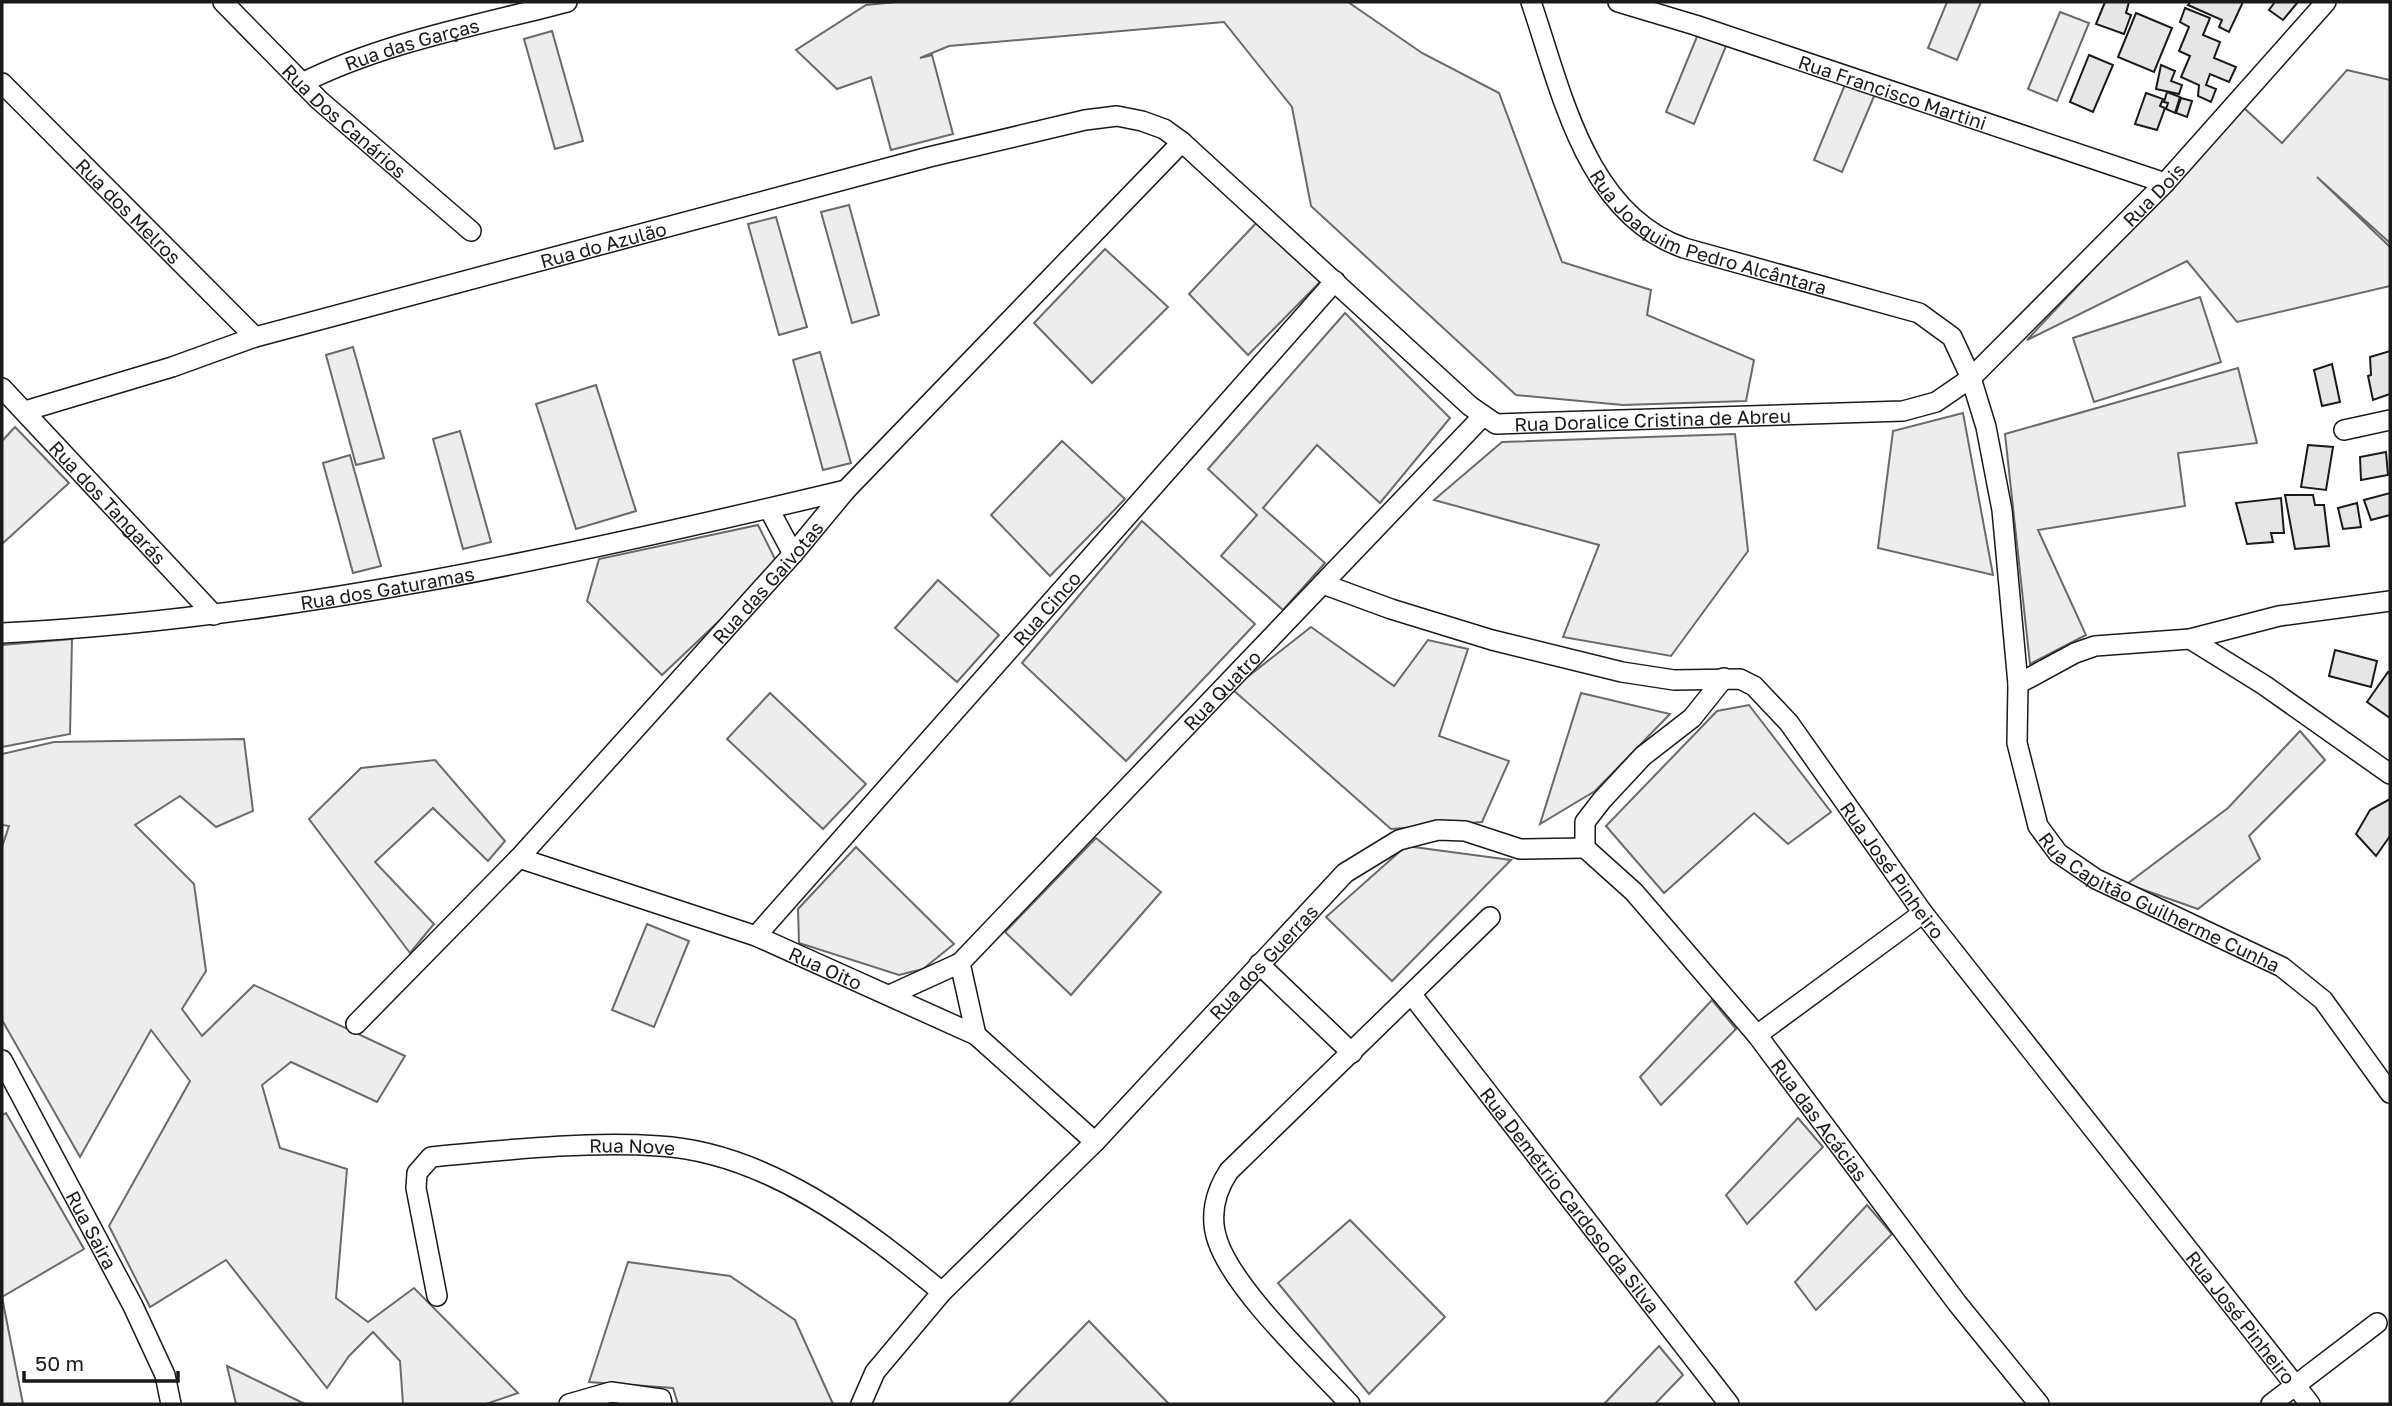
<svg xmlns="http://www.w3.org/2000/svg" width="2392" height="1406" font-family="'Golos Text',sans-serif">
	<rect width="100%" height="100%" fill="#fff"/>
	<g fill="#ededed" stroke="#6a6a6a" stroke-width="2">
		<polygon points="896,2 1348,2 1422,53 1499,93 1562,262 1651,290 1647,315 1754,360 1746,401 1623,405 1516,395 1311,206 1292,107 1224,22 949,46 920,58 932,55 953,134 891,150 871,77 837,89 796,50 866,5"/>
		<polygon points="1947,2 1981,2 1957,60 1928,48"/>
		<polygon points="2060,12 2089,23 2057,101 2028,89"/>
		<polygon points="552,31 583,141 555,149 524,39"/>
		<polygon points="1698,34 1726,46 1694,124 1666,112"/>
		<polygon points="2347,70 2390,80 2390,243 2317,177 2390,247 2390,286 2237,322 2187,261 2027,340 2244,108 2282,143"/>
		<polygon points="1846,82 1875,94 1842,172 1814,160"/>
		<polygon points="849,205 879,315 852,323 821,212"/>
		<polygon points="776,217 807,327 779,335 748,224"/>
		<polygon points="1260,219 1324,278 1248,355 1189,294"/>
		<polygon points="1105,249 1168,307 1092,383 1034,323"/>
		<polygon points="2200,297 2221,362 2094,402 2073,338"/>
		<polygon points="1345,313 1450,418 1380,503 1317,445 1263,508 1325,563 1283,610 1221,556 1257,515 1208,469"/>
		<polygon points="353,347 384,458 356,465 326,355"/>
		<polygon points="820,352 851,463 823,470 793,360"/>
		<polygon points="2238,368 2257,443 2178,453 2185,506 2038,530 2086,635 2030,664 2005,434"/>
		<polygon points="596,385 636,511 576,529 536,404"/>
		<polygon points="1963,413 1993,575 1878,548 1893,431"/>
		<polygon points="15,427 69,483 2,544 2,441"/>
		<polygon points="460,431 491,542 463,549 433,439"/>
		<polygon points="1735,434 1748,551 1671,656 1563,637 1599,545 1434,500 1502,442"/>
		<polygon points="1062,441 1125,499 1050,576 991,515"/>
		<polygon points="350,455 381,566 353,573 323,463"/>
		<polygon points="1142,521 1255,624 1126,761 1022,663"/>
		<polygon points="758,525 778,565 662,675 587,601 599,559"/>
		<polygon points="938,580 999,635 957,682 895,628"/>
		<polygon points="1311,627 1394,686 1428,640 1468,649 1439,736 1509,761 1482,822 1391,829 1232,689"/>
		<polygon points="72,639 70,734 2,747 2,645"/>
		<polygon points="770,693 866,784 823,829 727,739"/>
		<polygon points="1581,693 1670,714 1595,791 1540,824"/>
		<polygon points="1749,705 1831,812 1788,844 1754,813 1664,893 1606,826 1717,711"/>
		<polygon points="2300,731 2325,760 2249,836 2260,859 2198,909 2127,884 2228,808"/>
		<polygon points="244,739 253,811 216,827 180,796 135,825 194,884 206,971 182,1009 202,1036 254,985 405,1056 377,1102 291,1062 262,1085 280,1148 347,1169 336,1298 368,1322 414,1288 518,1393 486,1404 403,1404 400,1361 373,1332 349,1356 327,1388 226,1260 150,1307 109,1226 190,1081 151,1030 80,1157 2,1020 2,847 9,826 2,825 2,754 54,742"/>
		<polygon points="435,760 505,841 488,861 433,808 375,862 434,924 410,953 309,819 361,768"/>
		<polygon points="1096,838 1161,892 1071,995 1005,932"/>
		<polygon points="1406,846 1511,860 1392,981 1326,917"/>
		<polygon points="856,847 954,944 923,969 899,975 799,943 798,909"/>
		<polygon points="647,924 689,941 654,1027 612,1010"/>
		<polygon points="1712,1000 1736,1029 1661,1105 1640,1077"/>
		<polygon points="6,1113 84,1249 2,1297 23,1404 2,1404 2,1115"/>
		<polygon points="1798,1118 1823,1147 1747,1224 1726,1195"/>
		<polygon points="1867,1205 1892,1234 1816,1310 1795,1282"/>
		<polygon points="1350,1220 1445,1317 1369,1394 1278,1283"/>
		<polygon points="628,1262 730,1276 795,1320 833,1404 678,1404 673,1388 589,1382"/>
		<polygon points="1089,1321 1169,1404 1008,1404"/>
		<polygon points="1659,1346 1683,1375 1655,1404 1604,1404"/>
		<polygon points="227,1366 305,1404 236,1404"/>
	</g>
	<g fill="#e6e6e6" stroke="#1a1a1a" stroke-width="2">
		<polygon points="2105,2 2129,2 2126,13 2131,15 2124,34 2096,24"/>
		<polygon points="2190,2 2243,2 2229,32 2219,27 2222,20 2188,5"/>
		<polygon points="2275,2 2298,2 2283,20 2269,10"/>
		<polygon points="2185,8 2210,18 2203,35 2220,42 2214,58 2236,67 2229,82 2210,74 2206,85 2216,89 2211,102 2198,96 2199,85 2181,77 2190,56 2179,51 2189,27 2180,22"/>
		<polygon points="2136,13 2172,28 2154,72 2118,57"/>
		<polygon points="2089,55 2113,65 2093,112 2070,102"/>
		<polygon points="2161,65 2175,71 2171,81 2182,85 2179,94 2156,89"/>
		<polygon points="2167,92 2180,97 2175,113 2166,109 2168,103 2164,102"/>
		<polygon points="2146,93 2163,99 2160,106 2165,108 2157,130 2135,124"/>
		<polygon points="2181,98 2192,101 2187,117 2176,113"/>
		<polygon points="2390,351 2390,394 2373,400 2368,376 2371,375 2370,357"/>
		<polygon points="2332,364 2340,402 2322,406 2314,370"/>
		<polygon points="2308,445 2333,447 2326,490 2301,487"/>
		<polygon points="2386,452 2388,475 2361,480 2360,457"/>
		<polygon points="2390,493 2390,515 2371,520 2364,500"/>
		<polygon points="2285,495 2313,495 2315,505 2324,505 2329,546 2295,549"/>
		<polygon points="2281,498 2284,533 2271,533 2273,542 2247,544 2236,503"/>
		<polygon points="2357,503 2361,527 2343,529 2338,508"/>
		<polygon points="2335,650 2377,661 2371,687 2329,676"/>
		<polygon points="2388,672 2390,674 2390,718 2367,702"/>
		<polygon points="2390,799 2390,836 2376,856 2356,834 2370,810"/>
	</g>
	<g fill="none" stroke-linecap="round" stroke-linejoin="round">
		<g stroke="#1a1a1a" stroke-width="22">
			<g id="minor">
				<path id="s1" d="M223,2L319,100L471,231"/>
				<path id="s2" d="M1531,2C1561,89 1585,214 1684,248L1919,313L1952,337L1971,378L1986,427L2002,510L2018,684L2017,743L2038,826L2058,853L2096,879L2282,967L2323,1000L2390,1093"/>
				<path id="s3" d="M1618,2L1695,25L2165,183"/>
				<path id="s4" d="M2,83L255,337"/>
				<path id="s5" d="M302,83C384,42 479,25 567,2"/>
				<path id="s6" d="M2,388L214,615"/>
				<path id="s7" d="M25,411L172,367L255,337L929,157L1085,120L1117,116L1142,121L1164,129L1182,142L1470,406L1496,424L1903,411L1936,402L1971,378L2165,183L2326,2"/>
				<polyline points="2344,430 2390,420"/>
				<polyline points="769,509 793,554"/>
				<path id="s8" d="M1323,584L1391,609L1492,640L1622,672L1674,680L1740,679L1754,686L1789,723L1923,913L2310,1404"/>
				<path id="s9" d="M2,633C286,619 569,556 846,490"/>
				<polyline points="2190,639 2264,685 2390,774"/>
				<polyline points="2018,684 2075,653 2095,646 2190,639 2279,616 2390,601"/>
				<path id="s10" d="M1585,848L1634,892L1757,1035L1957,1303L2039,1404"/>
				<polyline points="1585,848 1585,822 1602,800 1643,756 1692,718 1724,678"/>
				<path id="s11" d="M519,858L756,936L976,1035L1095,1142"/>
				<path id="s12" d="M756,936L1335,281"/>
				<polyline points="1259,964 1352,1053"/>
				<polyline points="892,994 960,963"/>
				<path id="s13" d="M1412,995L1729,1404"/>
				<path id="s14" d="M356,1024L519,858L793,554L846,490L1182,142"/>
				<path id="s15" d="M976,1035L960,963L1482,417"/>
				<polyline points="1757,1035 1923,913"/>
				<path id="s16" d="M2,1060L133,1306L165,1375L171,1404"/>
				<path id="s17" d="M437,1296L416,1188L417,1173L431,1157C507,1150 583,1141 659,1146C766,1152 863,1227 942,1292"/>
				<polyline points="569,1404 611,1392 661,1399 662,1404"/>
				<path id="s18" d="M861,1404L875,1372L942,1292L1095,1142L1345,873L1399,840L1438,830L1465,831L1520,849L1585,848"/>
				<path d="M1350,1404C1313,1364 1235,1291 1218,1242C1209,1217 1215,1192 1229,1171L1490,917"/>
				<polyline points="2271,1404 2377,1323"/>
			</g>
		</g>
		<use href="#minor" stroke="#fff" stroke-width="19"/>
	</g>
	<g text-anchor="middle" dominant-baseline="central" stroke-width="5" stroke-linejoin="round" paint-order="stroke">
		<g font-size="19" fill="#1a1a1a" stroke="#fff">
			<text stroke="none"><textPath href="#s5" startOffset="117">Rua das Garças</textPath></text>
			<text stroke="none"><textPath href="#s3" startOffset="289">Rua Francisco Martini</textPath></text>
			<text stroke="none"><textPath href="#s1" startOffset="170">Rua Dos Canários</textPath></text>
			<text stroke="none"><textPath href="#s7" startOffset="2368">Rua Dois</textPath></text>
			<text stroke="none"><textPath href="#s4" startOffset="180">Rua dos Melros</textPath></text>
			<text stroke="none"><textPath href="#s2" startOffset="315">Rua Joaquim Pedro Alcântara</textPath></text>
			<text stroke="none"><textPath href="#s7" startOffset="602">Rua do Azulão</textPath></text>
			<text stroke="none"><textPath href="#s7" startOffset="1782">Rua Doralice Cristina de Abreu</textPath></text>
			<text stroke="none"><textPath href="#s6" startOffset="156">Rua dos Tangarás</textPath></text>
			<text stroke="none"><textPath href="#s14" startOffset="604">Rua das Gaivotas</textPath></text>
			<text stroke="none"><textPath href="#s9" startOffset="388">Rua dos Gaturamas</textPath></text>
			<text stroke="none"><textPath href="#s12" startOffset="438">Rua Cinco</textPath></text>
			<text stroke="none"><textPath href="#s15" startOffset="452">Rua Quatro</textPath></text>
			<text stroke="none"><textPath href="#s8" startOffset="677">Rua José Pinheiro</textPath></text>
			<text stroke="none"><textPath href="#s2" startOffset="1232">Rua Capitão Guilherme Cunha</textPath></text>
			<text stroke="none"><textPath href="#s18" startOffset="600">Rua dos Guerras</textPath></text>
			<text stroke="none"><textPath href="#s11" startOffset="326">Rua Oito</textPath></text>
			<text stroke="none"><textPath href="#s10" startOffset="360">Rua das Acácias</textPath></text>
			<text stroke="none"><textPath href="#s17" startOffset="348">Rua Nove</textPath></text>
			<text stroke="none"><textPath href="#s13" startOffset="259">Rua Demétrio Cardoso da Silva</textPath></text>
			<text stroke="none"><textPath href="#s16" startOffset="192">Rua Saira</textPath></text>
			<text stroke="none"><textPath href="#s8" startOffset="1244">Rua José Pinheiro</textPath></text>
		</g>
	</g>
	<rect width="2392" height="1406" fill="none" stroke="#1a1a1a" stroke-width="7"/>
	<path d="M24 1371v10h154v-10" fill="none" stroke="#1a1a1a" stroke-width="3.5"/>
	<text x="35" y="1371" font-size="21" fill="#1a1a1a" stroke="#ffffff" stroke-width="5" paint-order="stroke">50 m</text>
</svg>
